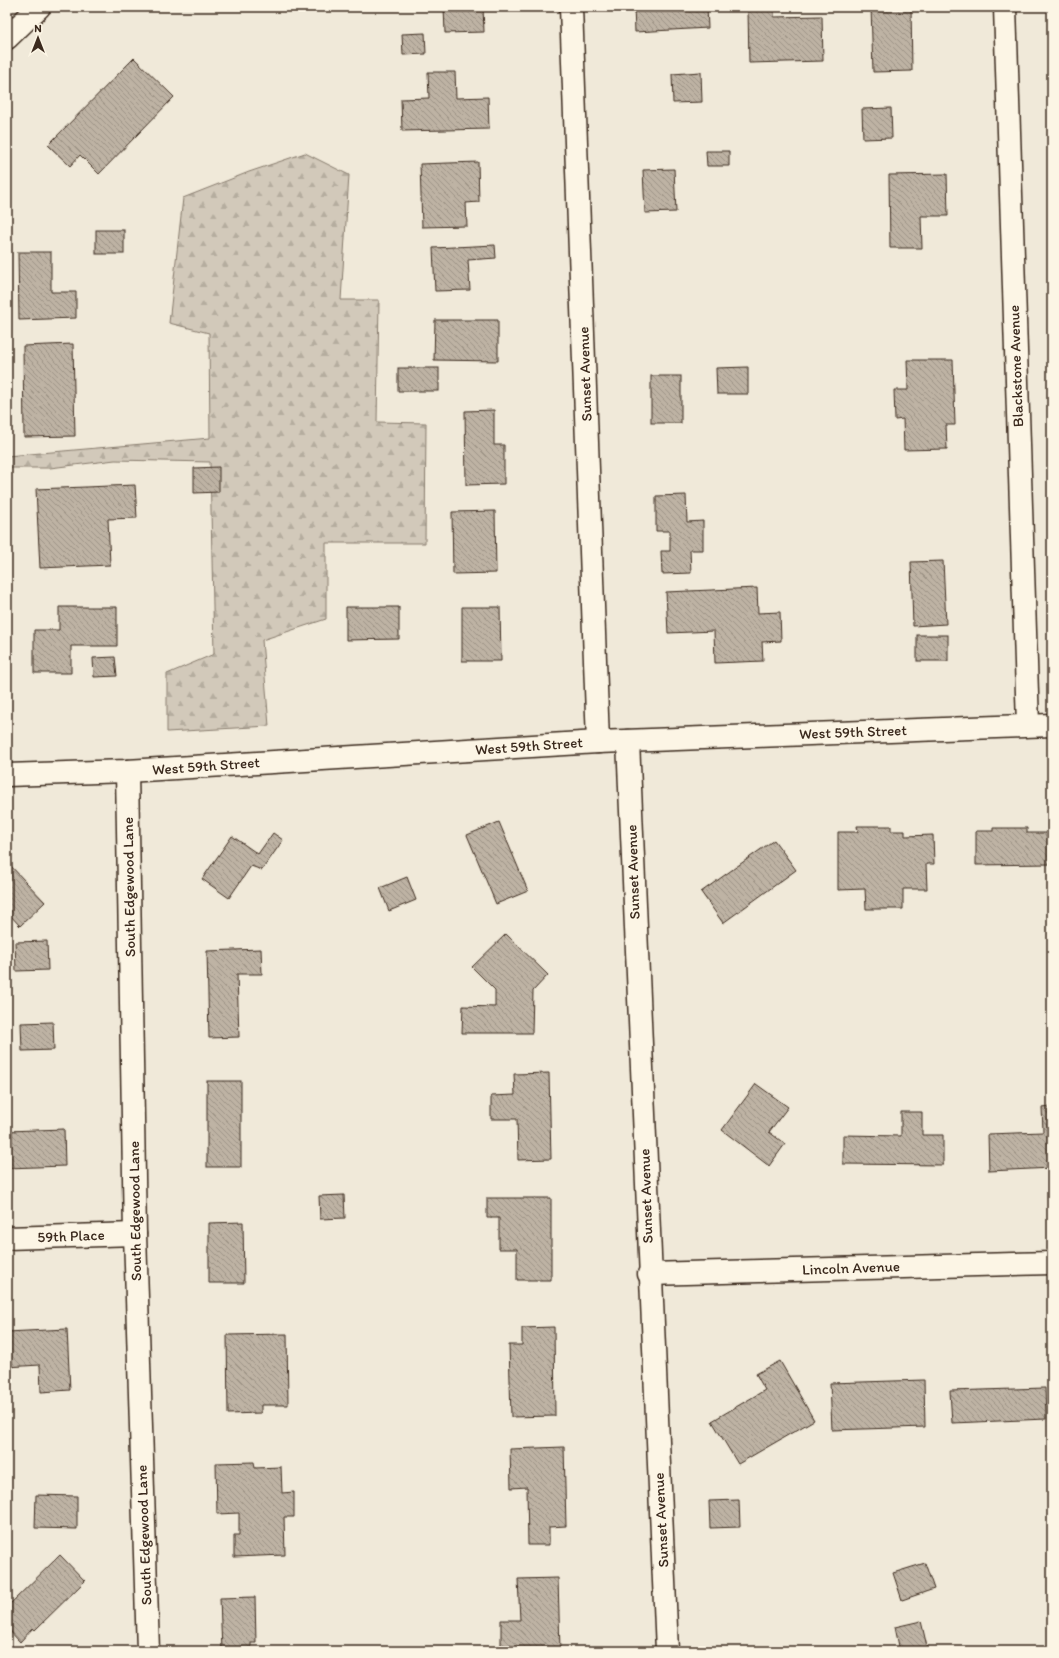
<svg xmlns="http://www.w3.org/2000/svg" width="1059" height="1658" font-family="Itim,sans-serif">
	<defs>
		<pattern id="forest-firs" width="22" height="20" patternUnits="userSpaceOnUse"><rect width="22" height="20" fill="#d2c9ba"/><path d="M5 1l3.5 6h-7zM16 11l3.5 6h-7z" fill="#b5ad9f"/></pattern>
		<pattern id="building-back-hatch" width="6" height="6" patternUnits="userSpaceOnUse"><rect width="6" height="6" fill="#beb3a4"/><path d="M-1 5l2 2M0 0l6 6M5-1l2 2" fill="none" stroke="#9c9285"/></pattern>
	</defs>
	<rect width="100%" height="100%" fill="#f0e9d9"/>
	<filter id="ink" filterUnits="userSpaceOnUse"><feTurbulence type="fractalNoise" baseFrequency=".025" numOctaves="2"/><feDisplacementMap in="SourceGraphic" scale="8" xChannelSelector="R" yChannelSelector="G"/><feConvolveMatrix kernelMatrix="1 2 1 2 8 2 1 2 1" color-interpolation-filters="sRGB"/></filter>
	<g filter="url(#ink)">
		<polygon fill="url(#forest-firs)" stroke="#867a6c" points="305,153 349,175 341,300 379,300 377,422 426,423 425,543 326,543 326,619 262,640 269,726 167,732 167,674 214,654 210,462 115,460 50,468 7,468 7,456 210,438 209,333 169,323 183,198 249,172"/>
		<g fill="url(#building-back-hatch)" stroke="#3b2a1e">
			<polygon points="444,7 483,7 484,32 445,33"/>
			<polygon points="634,7 707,7 708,28 635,32"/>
			<polygon points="871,7 911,7 912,71 873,72"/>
			<polygon points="774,9 774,17 822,16 823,61 749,63 748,10"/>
			<polygon points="425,33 426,54 403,55 402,34"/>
			<polygon points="134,58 174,97 99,174 80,155 70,166 48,145"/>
			<polygon points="428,72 455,72 456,98 488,97 489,129 402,131 401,99 429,98"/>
			<polygon points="701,72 702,102 673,103 672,74"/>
			<polygon points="891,108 892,138 863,139 862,109"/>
			<polygon points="706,151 729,151 729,166 707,166"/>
			<polygon points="478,162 479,202 466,203 467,226 422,227 420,164"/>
			<polygon points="674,169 676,212 645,213 643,170"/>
			<polygon points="947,174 948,216 921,216 922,248 890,248 889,175"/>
			<rect x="96" y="230" width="28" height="24"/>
			<polygon points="495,245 496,258 468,260 470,290 435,291 433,248"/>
			<polygon points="18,252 51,252 51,292 76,292 76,318 19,320"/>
			<polygon points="435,320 498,320 498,361 434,360"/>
			<polygon points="73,344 75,436 24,437 23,346"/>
			<polygon points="907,360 953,360 955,425 946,425 947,449 904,450 903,419 895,420 894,390 908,390"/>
			<polygon points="748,367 748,394 717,394 716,368"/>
			<rect x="398" y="368" width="41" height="23"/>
			<rect x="651" y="376" width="30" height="47"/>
			<polygon points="494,410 494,445 504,445 504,484 466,485 465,411"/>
			<polygon points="219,467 219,492 194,493 194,468"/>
			<polygon points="135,485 137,518 108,519 110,565 40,568 36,489"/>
			<polygon points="686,495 687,522 703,521 703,550 690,550 691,573 662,574 661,551 670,551 670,531 656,531 656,496"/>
			<polygon points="495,511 496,573 453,574 452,512"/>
			<polygon points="943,561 946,624 913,626 911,562"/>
			<polygon points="757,588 758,613 780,612 781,641 762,642 763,661 715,663 714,631 668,633 666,592"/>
			<polygon points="59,607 117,607 117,646 71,646 71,673 34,673 34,630 59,630"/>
			<polygon points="346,607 399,607 399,639 346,640"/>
			<polygon points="462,607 500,607 501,661 462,661"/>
			<rect x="917" y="635" width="31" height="26"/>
			<polygon points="115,657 117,676 94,677 93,658"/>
			<polygon points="499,822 528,891 496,904 467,835"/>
			<polygon points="857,826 891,826 891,831 905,831 905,836 933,835 934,864 926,864 927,889 903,889 903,909 866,909 865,889 838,890 838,832 858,832"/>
			<polygon points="993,828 1027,828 1027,833 1052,833 1052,864 976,865 976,831 993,831"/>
			<polygon points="273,833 283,840 262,870 251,866 229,898 202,879 232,836 258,854"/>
			<polygon points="774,840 796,870 723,923 701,892"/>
			<polygon points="7,862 45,902 20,926 9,914 7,916"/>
			<polygon points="407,877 416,900 389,911 380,888"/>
			<polygon points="506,934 548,975 533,991 532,1033 462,1033 463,1006 495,1007 495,990 472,967"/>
			<polygon points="47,941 48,970 16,971 15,942"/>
			<polygon points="261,949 262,974 237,974 239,1037 209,1038 207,951"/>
			<polygon points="53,1022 54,1050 22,1051 21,1023"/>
			<polygon points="549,1073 551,1159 518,1160 517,1119 491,1119 491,1096 515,1095 514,1074"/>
			<rect x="207" y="1081" width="34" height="86"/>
			<polygon points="756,1084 788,1107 769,1132 785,1144 769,1166 722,1130"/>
			<polygon points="1052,1106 1052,1168 989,1171 988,1134 1043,1132 1042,1107"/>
			<polygon points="901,1112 922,1112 922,1135 943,1135 943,1165 843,1164 843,1135 901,1136"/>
			<polygon points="64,1129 65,1166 7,1168 7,1131"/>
			<polygon points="344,1195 345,1218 320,1219 319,1196"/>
			<polygon points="487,1198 551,1198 551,1280 517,1280 517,1249 499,1249 499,1218 487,1218"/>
			<polygon points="243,1222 244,1283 209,1283 209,1223"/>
			<polygon points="554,1327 555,1416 511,1417 509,1345 522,1345 522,1328"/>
			<polygon points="67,1329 70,1390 41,1392 40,1365 7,1367 7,1332"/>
			<polygon points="287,1334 288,1405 261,1405 261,1413 228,1414 227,1335"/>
			<polygon points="780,1361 814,1420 738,1464 712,1421 765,1390 756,1374"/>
			<polygon points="924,1380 925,1427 832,1430 830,1383"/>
			<polygon points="1045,1388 1046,1419 952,1423 950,1391"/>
			<polygon points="564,1447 566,1526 549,1527 549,1545 528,1545 527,1487 511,1488 510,1449"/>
			<polygon points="254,1462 255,1468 281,1467 282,1493 294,1492 294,1517 284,1517 285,1555 234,1557 234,1535 239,1535 239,1513 217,1514 216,1463"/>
			<polygon points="36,1495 77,1496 77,1529 35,1528"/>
			<polygon points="739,1500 740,1527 710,1528 709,1501"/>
			<polygon points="60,1555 85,1581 35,1630 33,1628 20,1642 7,1628 7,1607"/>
			<polygon points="925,1563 934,1589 902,1600 893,1573"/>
			<polygon points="558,1578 560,1651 520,1651 520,1648 501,1649 501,1620 520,1620 518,1579"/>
			<polygon points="255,1597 256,1643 251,1643 251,1651 222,1651 220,1598"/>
			<polygon points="921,1621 928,1651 900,1651 895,1627"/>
		</g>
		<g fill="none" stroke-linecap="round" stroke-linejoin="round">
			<g stroke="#3b2a1e" stroke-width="25">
				<g id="street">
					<polyline points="571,7 598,742"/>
					<polyline points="1005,7 1028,725"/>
					<polyline points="7,38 39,7"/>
					<polyline points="628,741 667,1651"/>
					<polyline points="127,771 135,1234 148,1651"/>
					<polyline points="7,775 127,771 598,742 1052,725"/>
					<polyline points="7,1238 135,1234"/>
					<polyline points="649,1274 1052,1263"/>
				</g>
			</g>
			<use href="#street" stroke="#fcf5e5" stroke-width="22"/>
		</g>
	</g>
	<g text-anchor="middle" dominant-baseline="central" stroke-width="4" stroke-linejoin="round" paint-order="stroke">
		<g font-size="15" fill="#3b2a1e" stroke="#fcf5e5">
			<text transform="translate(1016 366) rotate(-92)">Blackstone Avenue</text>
			<text transform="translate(585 374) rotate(-92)">Sunset Avenue</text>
			<text transform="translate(853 732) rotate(-2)">West 59th Street</text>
			<text transform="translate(529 746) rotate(-4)">West 59th Street</text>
			<text transform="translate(206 766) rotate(-4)">West 59th Street</text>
			<text transform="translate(633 872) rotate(-92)">Sunset Avenue</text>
			<text transform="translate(129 887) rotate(-91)">South Edgewood Lane</text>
			<text transform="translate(646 1196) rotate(-92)">Sunset Avenue</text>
			<text transform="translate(135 1211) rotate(-91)">South Edgewood Lane</text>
			<text transform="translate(71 1236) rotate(-2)">59th Place</text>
			<text transform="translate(851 1268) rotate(-2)">Lincoln Avenue</text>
			<text transform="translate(661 1520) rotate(-93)">Sunset Avenue</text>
			<text transform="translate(144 1535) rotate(-92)">South Edgewood Lane</text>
		</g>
	</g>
	<rect width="1059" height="1658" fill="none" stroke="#fcf5e5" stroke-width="24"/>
	<rect x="12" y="12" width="1035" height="1634" fill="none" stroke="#3b2a1e" stroke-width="1.5" filter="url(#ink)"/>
	<g transform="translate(38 38)" stroke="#fcf5e5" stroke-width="3" paint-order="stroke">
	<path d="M0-3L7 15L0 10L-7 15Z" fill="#3b2a1e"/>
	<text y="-6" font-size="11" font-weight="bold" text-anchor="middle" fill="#3b2a1e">N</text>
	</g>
</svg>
